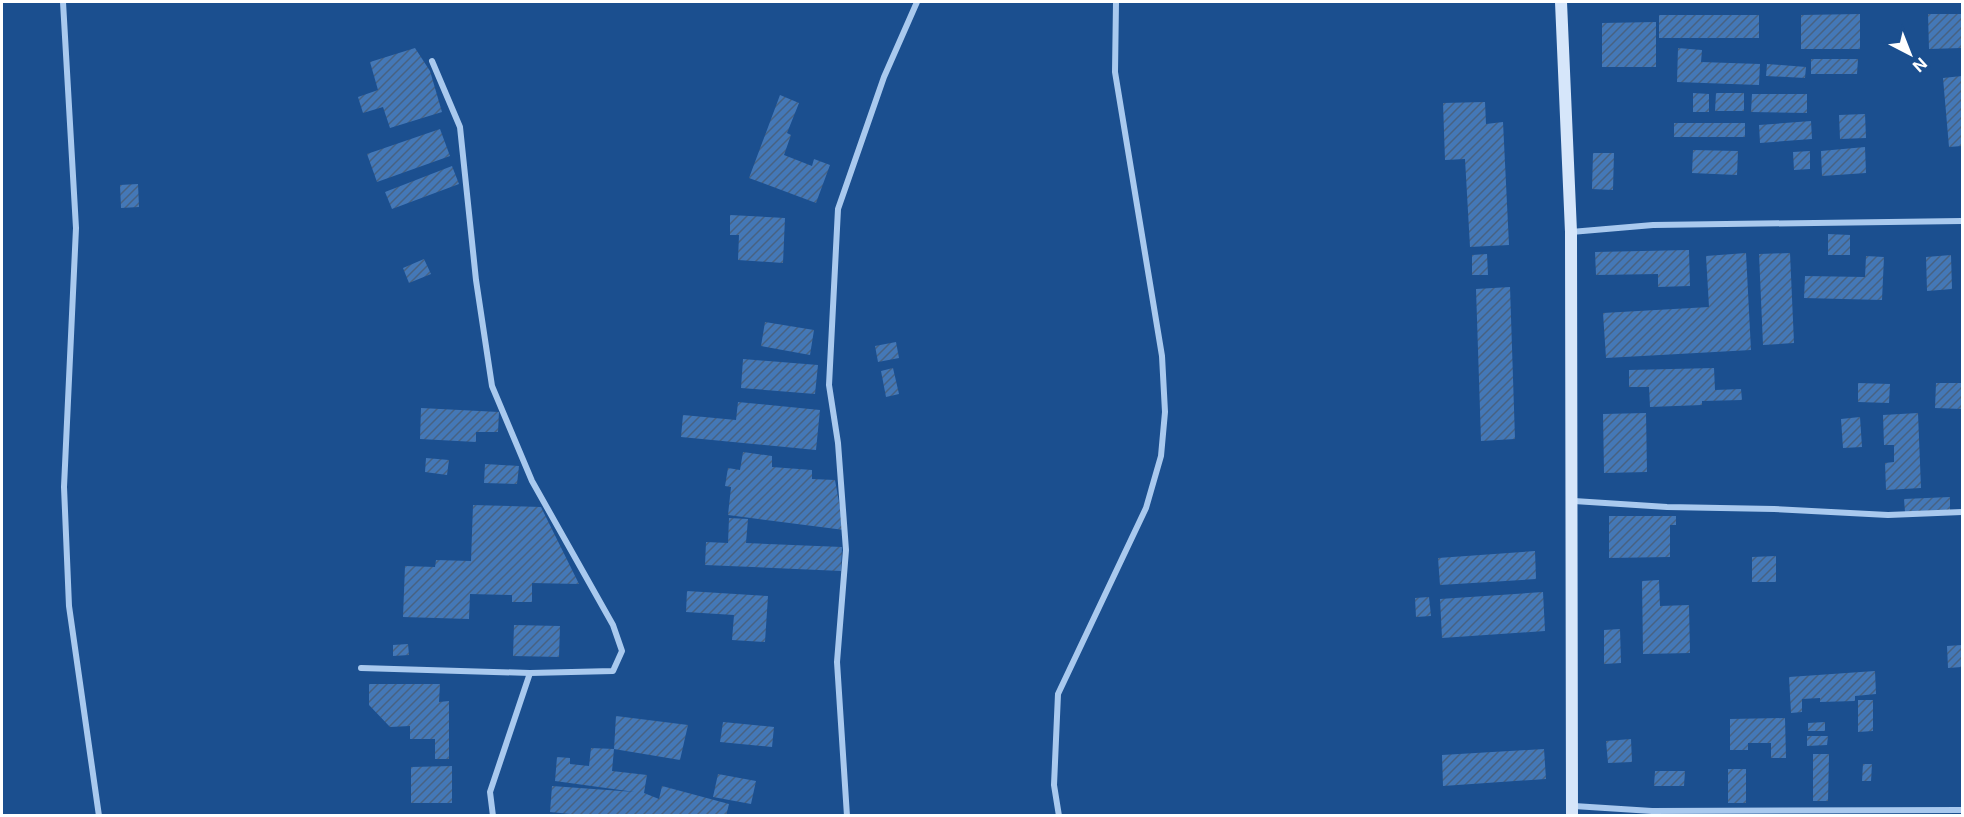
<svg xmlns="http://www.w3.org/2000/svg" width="1964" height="817" font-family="Inter,sans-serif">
	<defs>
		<pattern id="building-hatch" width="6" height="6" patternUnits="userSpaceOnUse" patternTransform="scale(1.5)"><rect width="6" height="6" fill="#4478b7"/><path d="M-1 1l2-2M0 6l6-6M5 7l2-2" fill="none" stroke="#486282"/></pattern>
	</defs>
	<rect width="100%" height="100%" fill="#1b4f8f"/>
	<g fill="url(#building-hatch)">
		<polygon points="1860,14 1860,49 1801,49 1801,15"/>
		<polygon points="1928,14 1962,14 1962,48 1929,49"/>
		<rect x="1659" y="15" width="100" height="23"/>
		<polygon points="1656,22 1656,67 1602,67 1602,23"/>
		<polygon points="415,48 430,71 442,112 390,128 383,107 363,113 358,97 378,90 370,62"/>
		<polygon points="1678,48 1702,50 1701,62 1760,64 1759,85 1677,82"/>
		<polygon points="1811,59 1858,59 1857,74 1811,74"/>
		<polygon points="1767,64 1806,67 1805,78 1766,76"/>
		<polygon points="1962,76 1962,146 1949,147 1943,78"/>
		<polygon points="1693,93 1709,94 1709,112 1693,112"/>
		<polygon points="1716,93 1744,93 1744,111 1715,111"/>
		<polygon points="1752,94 1807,94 1807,113 1751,112"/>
		<polygon points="780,95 799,103 787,133 791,135 784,155 812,166 814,159 830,165 816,203 749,178"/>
		<polygon points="1485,102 1486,124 1503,122 1509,245 1470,247 1465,159 1445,160 1443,103"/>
		<polygon points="1865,114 1866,138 1840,139 1839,115"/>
		<polygon points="1811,121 1812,139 1760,143 1759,125"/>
		<rect x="1674" y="123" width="71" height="14"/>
		<polygon points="440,129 450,156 377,182 367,154"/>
		<polygon points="1865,147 1866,173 1822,176 1821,151"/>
		<polygon points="1693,150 1738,151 1737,175 1692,173"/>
		<polygon points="1810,151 1810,169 1794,170 1793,152"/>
		<polygon points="1593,153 1614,153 1613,190 1592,189"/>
		<polygon points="452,166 459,184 392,209 385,192"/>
		<polygon points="138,184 139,207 121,208 120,185"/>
		<polygon points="730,215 785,218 783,263 738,260 739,235 730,235"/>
		<polygon points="1828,234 1850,235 1850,255 1828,255"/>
		<polygon points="1689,250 1690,286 1658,287 1658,274 1596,275 1595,252"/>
		<polygon points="1746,253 1751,350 1606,358 1603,313 1709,307 1706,256"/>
		<polygon points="1790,253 1794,343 1763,345 1759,254"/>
		<polygon points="1487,254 1488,275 1472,275 1472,255"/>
		<polygon points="1951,255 1952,289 1927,291 1926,257"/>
		<polygon points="1866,256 1884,257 1882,300 1804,298 1805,276 1865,277"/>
		<polygon points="424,259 431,274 409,283 403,268"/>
		<polygon points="1510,287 1515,439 1481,441 1476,289"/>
		<polygon points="765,322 814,330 810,355 761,346"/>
		<polygon points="896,342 899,358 878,362 875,346"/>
		<polygon points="743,359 818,365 815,394 741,388"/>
		<polygon points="893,368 899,394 886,397 881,371"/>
		<polygon points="1714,368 1715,390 1741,389 1742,400 1702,401 1702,405 1650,407 1649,387 1629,387 1629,370"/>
		<polygon points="1858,383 1890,384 1889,403 1858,402"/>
		<polygon points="1936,383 1962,383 1962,409 1935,408"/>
		<polygon points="738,402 820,410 816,450 681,437 683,415 736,420"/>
		<polygon points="421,408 499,412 498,432 476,432 476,442 420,439"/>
		<polygon points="1646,413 1647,472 1604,473 1603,414"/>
		<polygon points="1918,413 1921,488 1886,490 1885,463 1894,462 1894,445 1884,445 1883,415"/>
		<polygon points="1860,417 1862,447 1843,448 1841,419"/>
		<polygon points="743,452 772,456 772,467 812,470 812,479 835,480 844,530 728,515 731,487 725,486 728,468 740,470"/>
		<polygon points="426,458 449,460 447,475 425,472"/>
		<polygon points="485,464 519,466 517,484 484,483"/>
		<polygon points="1950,497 1950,510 1905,512 1904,499"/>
		<polygon points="473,505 541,507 579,584 532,583 532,602 512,602 512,595 470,594 469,619 403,617 405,566 435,567 436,560 471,561"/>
		<polygon points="1609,516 1676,516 1676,525 1670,525 1670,557 1609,558"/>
		<polygon points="729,518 748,519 746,543 842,547 841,571 705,565 706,542 728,543"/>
		<polygon points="1535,551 1536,579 1440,585 1438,558"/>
		<polygon points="1776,556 1776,582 1752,582 1752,557"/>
		<polygon points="1659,580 1660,606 1689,605 1690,653 1643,654 1642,581"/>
		<polygon points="687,591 768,596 765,642 732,640 734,615 686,612"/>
		<polygon points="1543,592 1545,631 1442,638 1440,599"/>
		<polygon points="1429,597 1431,616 1416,617 1415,598"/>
		<polygon points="514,625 560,626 559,657 513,656"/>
		<polygon points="1620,629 1621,663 1604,664 1604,630"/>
		<polygon points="408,644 409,655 393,656 393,645"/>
		<polygon points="1962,645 1962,667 1948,668 1947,646"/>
		<polygon points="1875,671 1876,694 1855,696 1855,701 1820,702 1820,698 1802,699 1802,712 1791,713 1789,677"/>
		<polygon points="369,684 440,684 439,702 449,701 449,759 435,759 435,739 410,739 410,726 390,727 369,705"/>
		<polygon points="1858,700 1873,700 1873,731 1858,732"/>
		<polygon points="616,716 688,725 680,760 614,749"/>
		<polygon points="1785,718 1786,758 1771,758 1771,743 1748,743 1748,750 1730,750 1730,719"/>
		<polygon points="723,722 774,727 772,747 720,742"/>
		<polygon points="1825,722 1825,731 1808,731 1808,723"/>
		<polygon points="1807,736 1828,736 1827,745 1807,746"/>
		<polygon points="1631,739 1632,762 1608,763 1606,741"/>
		<polygon points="591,748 614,749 612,771 647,775 644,793 659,799 662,786 729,804 726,816 591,816 550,812 552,786 635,792 555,781 557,757 570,758 570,764 589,766"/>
		<polygon points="1544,749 1546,779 1443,786 1442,755"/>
		<polygon points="1813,754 1829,754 1828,801 1813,801"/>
		<polygon points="1863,764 1872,764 1871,781 1862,781"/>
		<polygon points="452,766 452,803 411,803 411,767"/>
		<rect x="1728" y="769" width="18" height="34"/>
		<polygon points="1655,771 1685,771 1684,786 1654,786"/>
		<polygon points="718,774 756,781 751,804 713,797"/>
	</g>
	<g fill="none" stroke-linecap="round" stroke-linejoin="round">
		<g stroke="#a9c9ee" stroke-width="6">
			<polyline points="63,2 76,228 64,487 69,606 99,816"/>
			<polyline points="1571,232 1653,225 1962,221"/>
			<polyline points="1574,501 1667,507 1774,509 1888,515 1962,512"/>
			<polyline points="361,668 530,673 613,671 622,651 613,625 532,481 492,386 476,280 460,127 432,61"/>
			<polyline points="1574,806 1652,811 1962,810"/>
			<polyline points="493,816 490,792 530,673"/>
			<polyline points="847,816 837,662 846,550 838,443 829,385 838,209 884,77 917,2"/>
			<polyline points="1059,816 1054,785 1058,694 1146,508 1161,456 1165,412 1162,356 1115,72 1116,2"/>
		</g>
		<polyline stroke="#d6e6fa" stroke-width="12" points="1561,2 1571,232 1572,816"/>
	</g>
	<rect width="1964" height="817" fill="none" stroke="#ffffff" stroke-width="6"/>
	<g transform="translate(1910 54) rotate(138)" stroke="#1b4f8f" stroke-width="4.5" paint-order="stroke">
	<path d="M0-4.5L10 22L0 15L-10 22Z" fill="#ffffff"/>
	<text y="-9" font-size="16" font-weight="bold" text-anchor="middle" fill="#ffffff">N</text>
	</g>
</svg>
